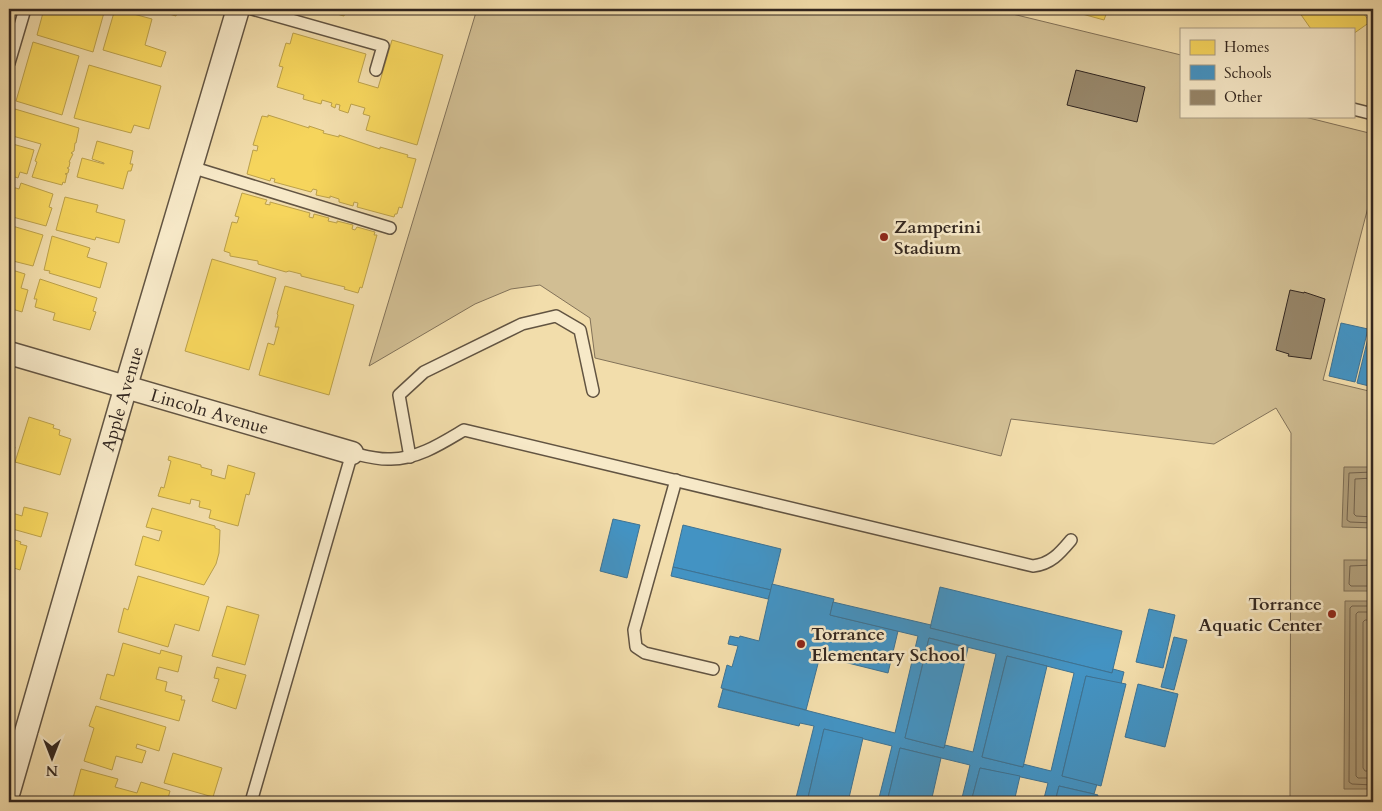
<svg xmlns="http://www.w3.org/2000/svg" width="1382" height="811" font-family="Cardo,serif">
	<rect width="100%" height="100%" fill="#f2ddab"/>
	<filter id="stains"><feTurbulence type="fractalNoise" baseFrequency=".004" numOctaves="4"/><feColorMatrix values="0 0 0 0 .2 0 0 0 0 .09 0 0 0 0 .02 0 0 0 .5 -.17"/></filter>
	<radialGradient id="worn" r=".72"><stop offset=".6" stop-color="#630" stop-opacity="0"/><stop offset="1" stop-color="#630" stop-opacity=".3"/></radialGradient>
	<polygon fill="#d1be93" stroke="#827259" points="477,9 992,9 1181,55 1181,116 1301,116 1373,134 1373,188 1323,380 1373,392 1373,802 1290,802 1291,433 1276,408 1214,444 1011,419 1001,456 595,358 590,318 540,285 511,289 475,304 369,366"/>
	<g fill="#b19f7b" stroke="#7e6f56">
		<polygon points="1344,467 1373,467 1373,528 1342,527"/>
		<rect x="1344" y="560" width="29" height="31"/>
		<polygon points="1345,601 1373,601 1373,789 1344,789"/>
	</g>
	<g fill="#f6d55c" stroke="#bba04a">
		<polygon points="44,9 105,9 93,52 37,35"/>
		<polygon points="115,9 152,19 145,45 166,52 161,67 103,50"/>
		<polygon points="152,9 178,9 176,16"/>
		<polygon points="318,9 361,9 360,13 346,9 344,16"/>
		<polygon points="1064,9 1108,9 1104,20"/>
		<polygon points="1297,9 1360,9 1370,22 1353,34 1353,29 1311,29"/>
		<polygon points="293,33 366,54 358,82 378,88 392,40 443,55 417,145 366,130 370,116 363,114 365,108 351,104 348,113 339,110 340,105 336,104 335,108 331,106 332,103 322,100 321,104 303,99 304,95 277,87 283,67 279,66 286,43 290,44"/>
		<polygon points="33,42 79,56 62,115 16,101"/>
		<polygon points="1373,52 1373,69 1368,67"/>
		<polygon points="89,65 161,86 149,129 134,125 131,133 74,118"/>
		<polygon points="15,109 79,128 76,143 75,143 74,151 71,153 73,154 69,162 70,162 69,167 67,168 69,169 68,173 65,174 67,174 65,183 63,182 62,185 32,177 37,162 35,161 41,144 9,135"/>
		<polygon points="268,115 309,128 309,126 324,131 323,133 339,137 339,135 380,149 380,147 408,155 407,157 416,159 402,208 399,207 397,214 395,214 394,217 357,207 358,203 354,202 353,206 339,202 339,199 330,196 330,198 316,195 317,190 313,189 311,192 274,182 275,179 271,178 270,181 247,174 253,150 257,151 258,146 253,145 262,116 268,117"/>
		<polygon points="97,141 133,151 130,164 133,164 131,171 128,171 123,189 77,177 82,158 104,164 104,163 92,159"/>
		<polygon points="9,143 34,150 27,174 20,172 18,178 9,175"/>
		<polygon points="21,183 53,194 49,207 52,208 46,226 9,216 9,186 19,189"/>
		<polygon points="242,193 267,200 265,204 270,205 270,202 310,213 309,217 313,218 314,214 329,218 328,221 337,223 337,221 353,225 352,229 355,230 357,227 375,232 374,235 377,235 362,288 360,287 358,293 344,289 345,287 301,276 301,274 289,271 286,272 258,264 258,261 230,256 230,253 224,251 232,222 237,223 239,217 235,216"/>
		<polygon points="65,197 98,205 96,212 125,220 119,243 96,237 95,240 56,230"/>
		<polygon points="9,225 43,235 33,266 9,260"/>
		<polygon points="52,236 90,248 87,257 107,263 100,288 49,273 50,271 44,270"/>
		<polygon points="212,259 276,278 249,370 185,351"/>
		<polygon points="9,269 25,274 21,288 28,290 22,312 9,308"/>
		<polygon points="40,279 97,298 93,311 96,312 90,330 53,320 55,313 35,307 37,299 34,299"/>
		<polygon points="285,286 354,305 329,395 259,375 268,343 274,345 279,327 275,327 278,315 277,314"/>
		<polygon points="29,417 54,425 53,428 60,430 59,435 71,439 60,475 15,462"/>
		<polygon points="9,445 15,447 9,470"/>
		<polygon points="169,456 201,465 201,467 212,470 211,475 225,479 228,465 255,473 249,495 246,494 238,526 209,518 211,510 199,507 200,501 191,499 190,504 158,496 161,487 164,488 171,461 168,460"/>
		<polygon points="24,507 48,513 41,537 9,528 9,512 22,516"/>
		<polygon points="152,508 215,526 215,528 220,530 219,553 216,564 204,585 135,565 143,536 159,541 162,531 146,527"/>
		<polygon points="9,538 21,542 20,544 27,546 20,570 11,567 9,570"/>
		<polygon points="138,576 209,597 199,631 175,624 168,647 118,632 124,608 128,610"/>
		<polygon points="227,606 259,615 245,665 212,656"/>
		<polygon points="123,643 160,654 161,650 182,656 178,672 159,667 156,679 167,682 165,691 182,696 181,700 185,700 179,721 100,699 107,674 114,676"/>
		<polygon points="217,667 246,675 236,709 212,701 219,679 214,678"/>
		<polygon points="96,706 166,727 159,751 137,744 136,748 146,751 142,763 116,756 112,770 84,761 94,728 89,726"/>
		<polygon points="173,753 222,768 213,797 164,783"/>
		<polygon points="81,769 118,779 115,787 137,793 141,782 170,791 167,802 70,802 72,802"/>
	</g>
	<g fill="#4393c3" stroke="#3e7292" fill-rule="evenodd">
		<polygon points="1341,323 1368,329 1355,382 1329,376"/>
		<polygon points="1370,330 1373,331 1373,387 1357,383"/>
		<polygon points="613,519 640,525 627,578 600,571"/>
		<polygon points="683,525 781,549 771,590 673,567"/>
		<polygon points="673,567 771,590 768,599 671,576"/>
		<polygon points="772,584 834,599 830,615 898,631 888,673 820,656 806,710 721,688 727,665 732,667 738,646 728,644 730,636 739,638 740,636 759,641"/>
		<polygon points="940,587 1122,631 1112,673 930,628"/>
		<path d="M833,602L931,625L930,628L1112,673L1113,669L1124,672L1121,684L1086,676L1062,776L1097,784L1094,794L1059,786L1055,802H1043L1048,783L980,768L971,802H961L970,765L900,748L887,802H878L892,746L824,729L807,802H795L814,726L800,723L799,726L718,707L723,689L895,733L918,636L830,615ZM929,638L996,654L973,752L945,745L944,748L905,738ZM1007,656L1074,673L1051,771L1023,764V767L982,757Z"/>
		<polygon points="1149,609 1175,615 1163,668 1136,662"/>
		<polygon points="1174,637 1187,640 1174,690 1161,687"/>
		<polygon points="929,638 968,648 944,748 905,738"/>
		<polygon points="1007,656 1047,666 1023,767 982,757"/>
		<polygon points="1086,676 1126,684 1101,786 1062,776"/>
		<polygon points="1138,684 1178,694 1165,747 1125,737"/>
		<polygon points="824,729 863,738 848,802 807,802"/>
		<polygon points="900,748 941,758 931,802 887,802"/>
		<polygon points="980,768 1020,776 1014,802 971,802"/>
		<polygon points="1059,786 1098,795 1096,802 1055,802"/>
	</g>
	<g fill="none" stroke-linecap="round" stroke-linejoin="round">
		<g stroke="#72624d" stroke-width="1">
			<polyline points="1373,472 1349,473 1347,520 1350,522 1373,523"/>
			<polyline points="1373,478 1355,479 1354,514 1356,516 1373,517"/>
			<polyline points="1373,565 1350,566 1349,584 1351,586 1373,586"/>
			<polyline points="1373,606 1352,606 1350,608 1349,782 1352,784 1373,785"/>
			<polyline points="1373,612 1358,612 1356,614 1356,776 1358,778 1373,778"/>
			<polyline points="1373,620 1365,620 1363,622 1363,768 1365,771 1373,771"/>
		</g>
	</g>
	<g fill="#968568" stroke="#32261f">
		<polygon points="1076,70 1145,87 1137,122 1067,105"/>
		<polygon points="1290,290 1304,293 1304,292 1325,299 1311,359 1288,356 1289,354 1276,350"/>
	</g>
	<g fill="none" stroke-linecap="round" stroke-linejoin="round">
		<g stroke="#625442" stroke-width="14">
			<g id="lane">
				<polyline points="252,9 383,46 376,70"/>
				<polyline points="9,63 25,9"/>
				<polyline points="1353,109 1373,114"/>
				<polyline points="191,167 390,228"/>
				<polyline points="410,457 399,395 424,372 522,324 556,316 580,330 593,391"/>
				<polyline points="676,480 634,630 636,647 645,653 713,669"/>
				<path d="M251,802L352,453C365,456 378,460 391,459C418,459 442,443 464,430L1033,566C1051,564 1060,553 1071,540"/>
			</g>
		</g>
		<g stroke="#625442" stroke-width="25">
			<g id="street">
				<path id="s1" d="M9,353L352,453"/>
				<path id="s2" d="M9,791L126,386L238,9"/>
			</g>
		</g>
		<use href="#lane" stroke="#f7e9c8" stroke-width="11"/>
		<use href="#street" stroke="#f7e9c8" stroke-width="22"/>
	</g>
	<g fill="#8f2418" stroke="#f7e9c8" stroke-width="2">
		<circle cx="884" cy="237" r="5"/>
		<circle cx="1332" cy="614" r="5"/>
		<circle cx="801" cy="644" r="5"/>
	</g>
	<g text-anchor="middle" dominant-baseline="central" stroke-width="5" stroke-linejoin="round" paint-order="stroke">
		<g font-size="18" font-weight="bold" fill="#32261f" stroke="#f7e9c8" text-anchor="start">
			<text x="894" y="227">Zamperini<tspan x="894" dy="21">Stadium</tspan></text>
			<text x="1322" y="604" text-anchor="end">Torrance<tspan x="1322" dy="21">Aquatic Center</tspan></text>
			<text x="811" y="634">Torrance<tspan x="811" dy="21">Elementary School</tspan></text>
		</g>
		<g font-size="18" fill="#32261f" stroke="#f7e9c8">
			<text stroke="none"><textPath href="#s2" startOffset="408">Apple Avenue</textPath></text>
			<text stroke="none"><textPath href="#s1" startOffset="209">Lincoln Avenue</textPath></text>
		</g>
	</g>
	<rect width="1382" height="811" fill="none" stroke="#f2ddab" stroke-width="30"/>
	<rect x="10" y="10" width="1362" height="791" fill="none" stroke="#32261f" stroke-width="2.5"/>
	<rect x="15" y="15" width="1352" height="781" fill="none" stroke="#32261f"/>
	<rect x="1180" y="28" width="175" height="90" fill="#f7e9c8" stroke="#a89b84"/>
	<rect x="1190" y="40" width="25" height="15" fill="#f6d55c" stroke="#a89b84"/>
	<text x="1224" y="52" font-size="15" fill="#32261f">Homes</text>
	<rect x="1190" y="65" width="25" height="15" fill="#4393c3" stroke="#a89b84"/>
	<text x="1224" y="78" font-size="15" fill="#32261f">Schools</text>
	<rect x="1190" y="90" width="25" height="15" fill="#968568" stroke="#a89b84"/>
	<text x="1224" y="102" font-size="15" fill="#32261f">Other</text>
	<g transform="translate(52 758) rotate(180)" stroke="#f7e9c8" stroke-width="4" paint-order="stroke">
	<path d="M0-4L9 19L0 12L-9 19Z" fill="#32261f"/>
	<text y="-8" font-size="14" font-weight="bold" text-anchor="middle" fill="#32261f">N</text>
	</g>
	<rect width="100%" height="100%" filter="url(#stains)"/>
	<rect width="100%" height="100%" fill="url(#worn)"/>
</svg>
